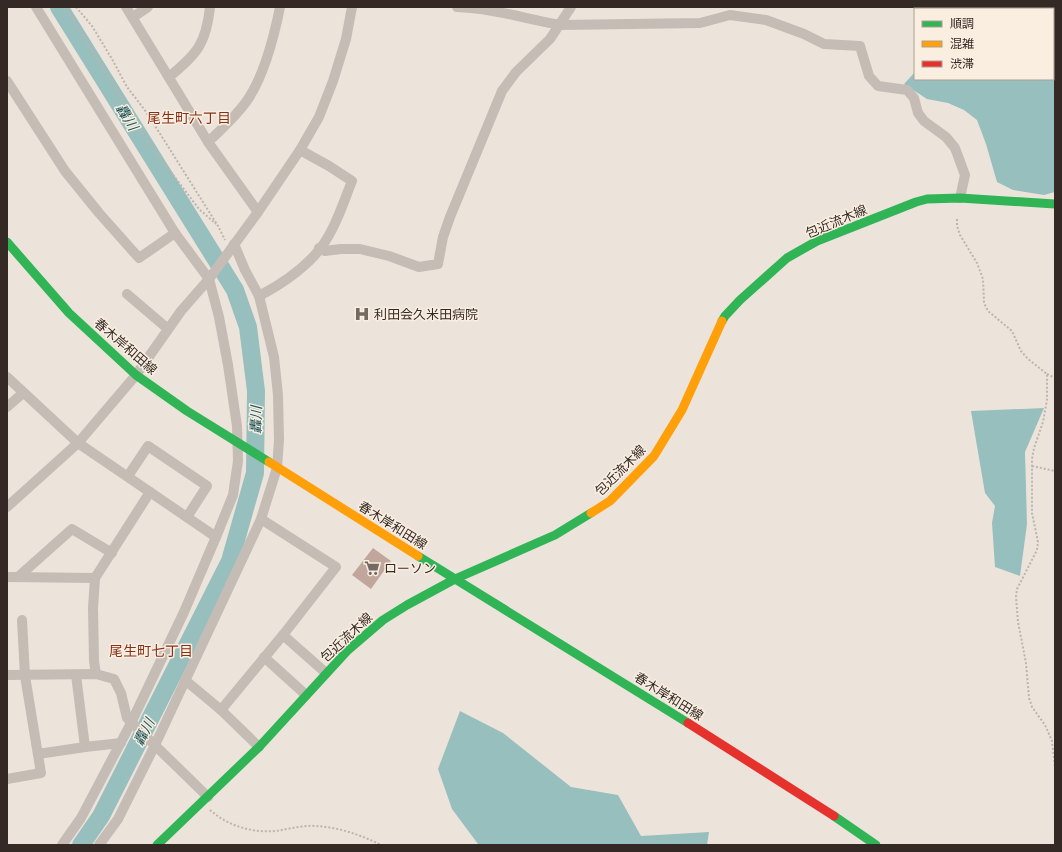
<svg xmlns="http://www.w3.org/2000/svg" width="1062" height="852" font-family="Montserrat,'Noto Sans JP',sans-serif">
	<rect width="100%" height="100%" fill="#ece4db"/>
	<g fill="#97bfbe">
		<polygon points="970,7 1055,7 1055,192 1044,195 1013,190 997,182 986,144 977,120 964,110 948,103 927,99 904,84 915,72 915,79 1053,79 1053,9 968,9"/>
		<polygon points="1044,408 1025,452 1027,524 1020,576 995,567 992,523 995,506 985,493 971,411"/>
		<polygon points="460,711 503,733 571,787 618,795 641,836 709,832 707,845 489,845 478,844 452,809 438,769"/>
	</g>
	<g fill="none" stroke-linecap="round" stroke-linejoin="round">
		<polyline stroke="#97bfbe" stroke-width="18" points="59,7 235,290 248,327 256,391 255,473 230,561 101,816 81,845"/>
	</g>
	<polygon fill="#c1a69c" points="373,548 391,561 371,589 352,575"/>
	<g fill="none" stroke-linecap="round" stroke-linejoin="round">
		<g stroke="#bcb4ae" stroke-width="2" stroke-dasharray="2 2" stroke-linecap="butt">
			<polyline points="65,7 149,143 199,209 216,224"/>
			<polyline points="76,7 92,26 112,59 127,87 144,109 164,140 218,226 225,240"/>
			<polyline points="957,219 957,226 960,235 977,263 983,279 984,303 988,311 1012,331 1021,351 1028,359 1047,374 1047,400 1043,422 1034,448 1032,459 1032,513 1038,542 1037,550 1017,589 1016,597 1018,622 1026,663 1029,698 1032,707 1045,725 1052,741 1055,767"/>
			<polyline points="1047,374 1055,378"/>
			<polyline points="1032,466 1055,471"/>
			<path d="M210,810C228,826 252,833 276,831C289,829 302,825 316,826C338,827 361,835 381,845"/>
		</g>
		<g stroke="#c4bcb5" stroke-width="10">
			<polyline points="36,7 175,233 209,279 219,317 228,365 237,426 238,461 233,495 216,537 184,612 131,723 81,818 62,845"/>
			<polyline points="126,7 208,142 258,212"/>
			<path d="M457,7C492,8 526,19 561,25L700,23L730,15L766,20L804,34L824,44L860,46L869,76L878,86L907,90L914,98L918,113L924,121L946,137L955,148L965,175L960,198"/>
			<polyline points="133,17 148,7"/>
			<path d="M169,77C197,54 206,44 210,7"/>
			<polyline points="7,81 65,171 99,213 139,258 175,233"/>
			<path d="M208,142C222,129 235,117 246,102C264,77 274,37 280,7"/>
			<polyline points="319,248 325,251 341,249 360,249 389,256 419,267 438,264 443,237 450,217 502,91 516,72 550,39 571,7"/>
			<polyline points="127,294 168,329"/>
			<path d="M259,296C278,286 299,272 314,256C333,236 342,206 352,181L329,166L300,150"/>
			<polyline points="7,377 78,443 216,537"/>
			<polyline points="7,407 23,393"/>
			<polyline points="128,476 148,446 207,486 187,517"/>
			<polyline points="7,507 78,443 136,375 181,311 209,279 258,212 300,150 319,117 333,81 346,39 352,7"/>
			<polyline points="7,577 95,578"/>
			<polyline points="18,577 72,529 112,553"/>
			<polyline points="283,635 326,673"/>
			<polyline points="264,657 306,695"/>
			<polyline points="96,674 94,661 93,608 95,578 150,492"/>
			<polyline points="7,675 96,674 114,679 121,693 127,718 208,797"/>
			<polyline points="76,675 85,747"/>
			<polyline points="185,680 221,710 259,747"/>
			<polyline points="221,710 283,635 336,567 261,519"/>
			<polyline points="38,754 85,747 121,743"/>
			<polyline points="7,779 41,773 25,676 22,620"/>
			<polyline points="99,845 118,819 155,745 261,519 277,468 279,440 278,395 274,357 259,296 245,270 234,244"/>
		</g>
		<g stroke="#30b455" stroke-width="9">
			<polyline points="7,242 69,313 136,375 187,411 269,462"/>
			<polyline points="722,321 725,316 740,300 787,258 817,241 916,202 927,199 960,198 1055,204"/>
			<polyline points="418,556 688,723"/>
			<polyline points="834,816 876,845"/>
			<polyline points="157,845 259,747 348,650 383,620 407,605 455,579 555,535 591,513"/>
		</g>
		<g stroke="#ff9f0a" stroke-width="9">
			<polyline points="269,462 418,556"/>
			<polyline points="591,513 610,501 654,456 682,410 722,321"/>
		</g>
		<polyline stroke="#e5322d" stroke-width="9" points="688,723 834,816"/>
	</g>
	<defs>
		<g id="hospital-bare" transform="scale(1.2)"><path d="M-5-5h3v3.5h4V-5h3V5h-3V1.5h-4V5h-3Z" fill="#746a64" stroke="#faeee1" stroke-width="2.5" paint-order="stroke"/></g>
		<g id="supermarket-bare" transform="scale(1.2)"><path d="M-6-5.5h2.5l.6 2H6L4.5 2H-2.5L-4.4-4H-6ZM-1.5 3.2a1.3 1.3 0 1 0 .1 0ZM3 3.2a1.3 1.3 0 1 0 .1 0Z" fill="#746a64" stroke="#faeee1" stroke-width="2.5" paint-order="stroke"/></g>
	</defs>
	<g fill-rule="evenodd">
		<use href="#hospital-bare" x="362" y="314"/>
		<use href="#supermarket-bare" x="372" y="568"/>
	</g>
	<g text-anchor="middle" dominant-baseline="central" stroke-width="3" stroke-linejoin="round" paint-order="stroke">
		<g font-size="13" fill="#342924" stroke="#faeee1">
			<text transform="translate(836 221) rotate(-23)">包近流木線</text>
			<text transform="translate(126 346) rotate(41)">春木岸和田線</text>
			<text transform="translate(620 470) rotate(-45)">包近流木線</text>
			<text transform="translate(393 525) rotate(32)">春木岸和田線</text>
			<text transform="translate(346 637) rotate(-43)">包近流木線</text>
			<text transform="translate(669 696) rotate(32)">春木岸和田線</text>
		</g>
		<g font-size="13" fill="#342924" stroke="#faeee1" text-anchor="start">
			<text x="374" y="314">利田会久米田病院</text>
			<text x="384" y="568">ローソン</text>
		</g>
		<g font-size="14" font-style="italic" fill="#185457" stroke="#faeee1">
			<text transform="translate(127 117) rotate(58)">轟川</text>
			<text transform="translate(256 420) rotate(-89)">轟川</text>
			<text transform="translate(144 732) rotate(-63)">轟川</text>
		</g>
		<g font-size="14" fill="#883119" stroke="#faeee1">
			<text x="189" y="118">尾生町六丁目</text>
			<text x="151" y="651">尾生町七丁目</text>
		</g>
	</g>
	<rect width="1062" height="852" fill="none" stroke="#342924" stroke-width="16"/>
	<rect x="914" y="8" width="140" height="72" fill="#faeee1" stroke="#ab9f95"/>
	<rect x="922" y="21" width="20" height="6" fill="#30b455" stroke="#ab9f95"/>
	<text x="950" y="28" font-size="12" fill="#342924">順調</text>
	<rect x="922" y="41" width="20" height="6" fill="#ff9f0a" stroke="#ab9f95"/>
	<text x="950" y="48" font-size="12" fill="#342924">混雑</text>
	<rect x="922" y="61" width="20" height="6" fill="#e5322d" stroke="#ab9f95"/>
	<text x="950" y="68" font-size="12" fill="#342924">渋滞</text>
</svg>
